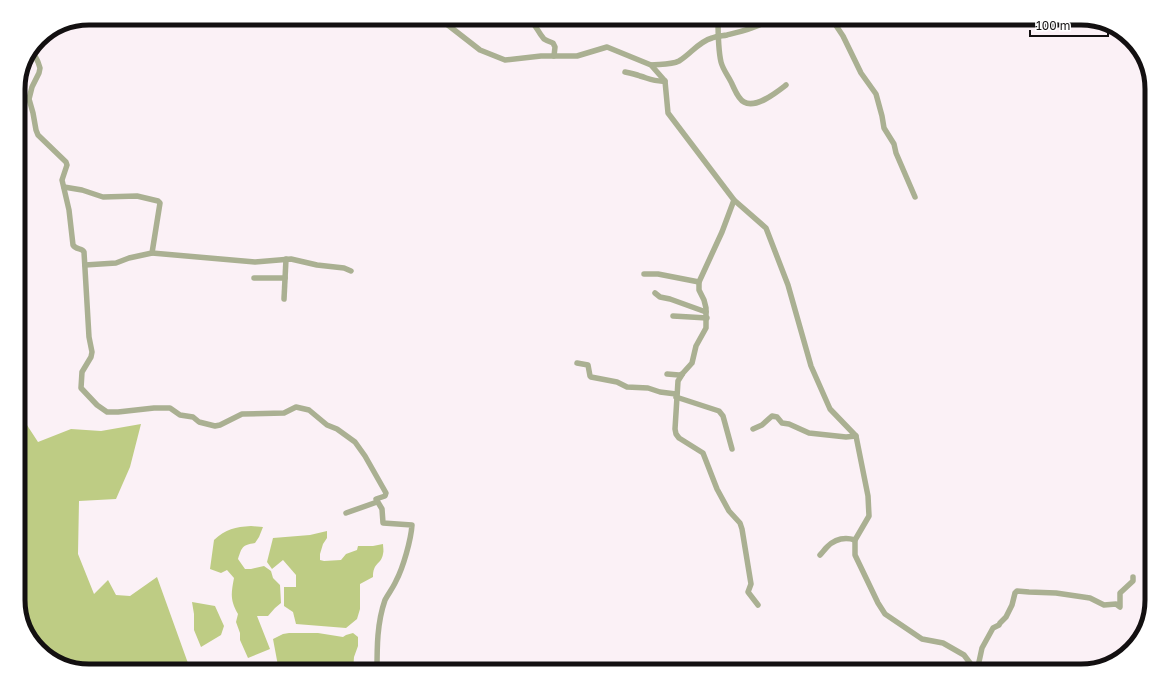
<svg xmlns="http://www.w3.org/2000/svg" width="1170" height="689" font-family="'Golos Text',sans-serif">
	<rect width="100%" height="100%" fill="#fbf1f6"/>
	<g fill="#becc84">
		<polygon points="25,422 38,442 71,429 101,431 141,424 130,467 116,499 79,501 78,554 94,594 108,580 116,595 130,596 157,577 189,666 186,671 89,671 53,661 28,636 18,605 18,424"/>
		<path d="M251,526L263,527L259,537L255,543C242,545 242,547 238,559L245,569H251L264,566L271,571L273,578L280,585L281,603L275,608L268,616H257L270,649L248,658L240,640V633L236,622L238,614C230,600 231,594 234,578L227,570L221,573L210,569L214,540C226,529 235,527 251,526Z"/>
		<path d="M327,531V538L323,544L320,554V560L324,561L341,560L346,554L357,550L358,546H373L383,544C383,547 384,551 383,554C381,565 373,562 373,577L360,584V609L357,619L346,628L296,624L293,612L284,606V587H296V575L283,560L272,569L267,562L273,538L310,535Z"/>
		<polygon points="192,602 215,606 224,626 221,635 201,647 194,630 194,614"/>
		<polygon points="289,633 318,633 343,637 346,635 353,633 358,637 358,646 354,657 353,671 339,671 336,670 335,671 279,671 273,639 283,634"/>
	</g>
	<g fill="none" stroke-linecap="round" stroke-linejoin="round">
		<g stroke="#aab092" stroke-width="5.5">
			<polyline points="428,18 444,22 480,50 505,60 541,56 577,56 607,47 651,65 665,81 668,113 734,200 766,228 788,285 811,366 830,409 856,436 868,496 869,516 855,540 855,555 878,603 885,614 922,639 943,643 964,655 976,671"/>
			<path d="M521,18C538,23 534,27 544,39C547,41 550,42 553,43L555,47L554,56"/>
			<path d="M718,18C718,31 718,49 721,62C723,70 729,77 732,84C735,90 738,99 744,102C756,109 777,92 786,85"/>
			<polyline points="831,18 843,36 861,73 876,94 882,116 884,128 894,144 896,153 915,197"/>
			<polyline points="766,22 783,22 804,18"/>
			<path d="M33,52L38,62L40,68L39,73L32,87L29,99L33,113L36,130L38,135L66,162L67,165L62,180L69,210L73,245C76,250 82,248 84,252L89,337L92,352L91,357L82,372L81,388L97,405L107,412H118L154,408H170L180,415L193,417L199,422L215,426L220,425L242,414L284,413L296,407L309,410L327,425L337,429L355,442L365,456L386,493L385,496L376,499L382,509L383,523L412,525C411,540 403,568 396,581C393,588 388,594 385,600C377,623 377,647 377,671"/>
			<path d="M651,65C660,64 671,65 679,61C691,54 698,42 712,38C717,36 722,36 727,35C739,32 761,27 770,18"/>
			<path d="M625,72C630,73 635,74 640,76C650,79 655,82 665,81"/>
			<polyline points="64,187 82,190 103,197 137,196 158,201 160,203 152,253 129,258 116,263 85,265"/>
			<polyline points="734,200 722,232 699,282 699,290 704,300 706,308 706,328 696,346 692,363 683,373 678,381 675,429 676,434 679,438 703,453 717,489 729,511 740,523 742,529 751,584 748,592 758,605"/>
			<polyline points="152,253 255,262 291,259 317,265 344,268 351,271"/>
			<polyline points="644,274 658,274 699,282"/>
			<polyline points="254,278 285,278"/>
			<polyline points="655,293 660,297 670,299 706,312"/>
			<polyline points="284,299 286,259"/>
			<polyline points="673,316 707,318"/>
			<polyline points="577,363 588,365 590,376 591,377 617,382 627,387 648,388 660,392 676,394"/>
			<polyline points="667,374 679,375 682,374"/>
			<polyline points="676,397 719,411 723,416 732,449"/>
			<polyline points="753,429 762,425 772,416 777,417 782,423 789,424 809,433 846,437 856,436"/>
			<polyline points="346,513 377,502"/>
			<path d="M820,555C823,552 824,550 827,547C835,539 845,537 855,540"/>
			<polyline points="977,671 982,648 993,628 999,625 1000,623 1006,617 1012,605 1015,593 1017,591 1029,592 1056,593 1090,598 1104,605 1116,604 1120,607 1120,593 1133,581 1133,577"/>
		</g>
	</g>
	<path d="M0 0H1170V689H0ZM89 25H1081A64 64 0 0 1 1145 89V600A64 64 0 0 1 1081 664H89A64 64 0 0 1 25 600V89A64 64 0 0 1 89 25Z" fill="#fff" fill-rule="evenodd"/>
	<path fill="none" stroke="#131011" stroke-width="5" d="M89 25H1081A64 64 0 0 1 1145 89V600A64 64 0 0 1 1081 664H89A64 64 0 0 1 25 600V89A64 64 0 0 1 89 25Z"/>
	<path d="M1030 30v6h78v-6" fill="none" stroke="#131011" stroke-width="2"/>
	<text x="1036" y="30" font-size="12" fill="#131011" stroke="#ffffff" stroke-width="3" paint-order="stroke">100 m</text>
</svg>
